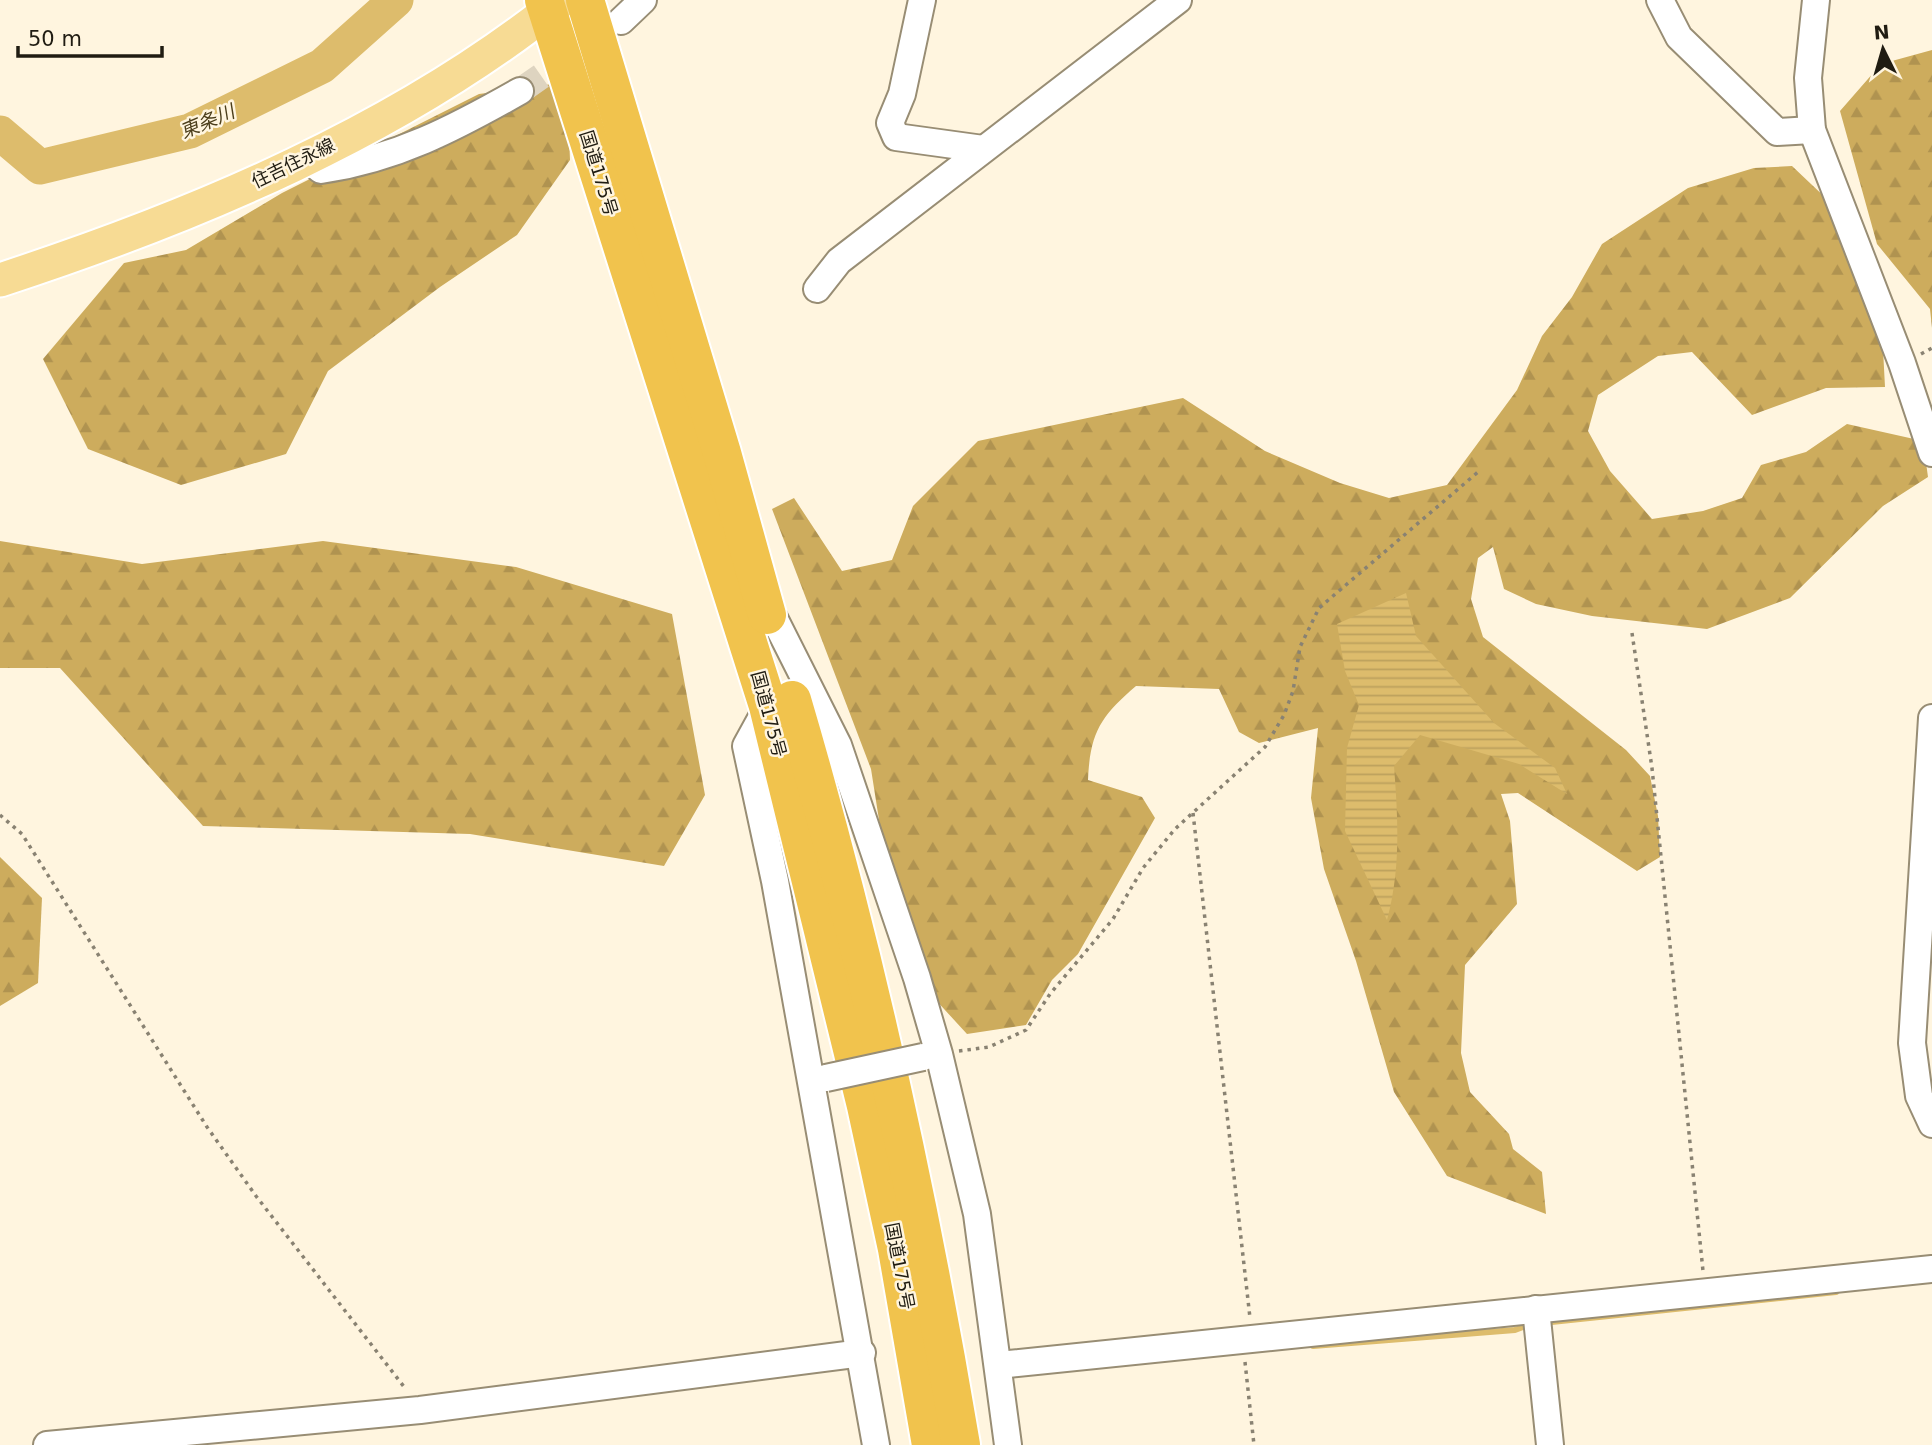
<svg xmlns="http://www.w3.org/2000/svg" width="1932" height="1445" font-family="'DejaVu Sans','Noto Sans JP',sans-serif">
	<defs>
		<pattern id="forest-firs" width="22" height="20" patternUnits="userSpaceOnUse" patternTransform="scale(1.75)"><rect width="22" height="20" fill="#cdac5d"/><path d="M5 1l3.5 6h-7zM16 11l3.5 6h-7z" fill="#b09350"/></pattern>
		<pattern id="water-rules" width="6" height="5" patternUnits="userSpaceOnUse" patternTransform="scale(1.75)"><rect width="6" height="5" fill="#ddbc6c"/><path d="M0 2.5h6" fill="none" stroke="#bda15d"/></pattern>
	</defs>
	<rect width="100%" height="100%" fill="#fff5df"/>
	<g fill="url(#forest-firs)">
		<polygon points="1932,50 1932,328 1930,309 1877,244 1840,111 1881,64"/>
		<polygon points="567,82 570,160 517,235 440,287 328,371 286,454 181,485 88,449 43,359 124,263 186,250 282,193 479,94"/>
		<path d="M1792,166L1830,202L1882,330L1885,387L1826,388L1752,415L1692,352L1658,356L1598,395L1588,431L1610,471L1652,519L1703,511L1742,498L1761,465L1806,452L1847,424L1923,441L1928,477L1883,506L1790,598L1707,629L1592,616L1536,604L1504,589L1493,547L1478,558L1471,599L1483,637L1626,750L1650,776L1658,816L1660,857L1637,871L1518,793L1501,794L1510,821L1517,904L1465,965L1461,1053L1470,1092L1509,1134L1513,1149L1542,1172L1546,1214L1447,1176L1394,1092L1356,961L1324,869L1311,798L1318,728L1259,743L1239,732L1219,689L1136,686C1101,716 1090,732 1088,780L1142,797L1155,818L1078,954L1052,980L1026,1025L967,1034L933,997L888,877L871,769L772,509L794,498L842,571L892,560L913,506L978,441L1183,398L1265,451L1340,483L1389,498L1447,485L1517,390L1542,336L1572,297L1602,244L1688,188L1754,168Z"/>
		<polygon points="0,541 142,564 323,541 516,567 672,614 705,795 664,866 470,834 203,826 60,668 0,668"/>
		<polygon points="0,857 42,898 38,983 0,1006"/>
	</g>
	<path fill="url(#water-rules)" d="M1406,593L1416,636L1494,723L1555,768L1567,794L1519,764L1420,735L1394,766C1398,818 1401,869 1387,920L1345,831L1347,748L1359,705L1345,671L1337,624Z"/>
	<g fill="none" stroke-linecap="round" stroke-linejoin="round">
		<g stroke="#ddbc6c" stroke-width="6">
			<polyline points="1542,1323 1836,1292"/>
			<polyline points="1313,1346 1515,1330 1531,1324"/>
		</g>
		<polyline stroke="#ddbc6c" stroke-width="35" points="0,133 40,167 190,131 322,66 396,0"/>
		<polyline stroke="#ded4c0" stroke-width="26" stroke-dasharray="26 13" stroke-linecap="butt" points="520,91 576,52"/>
		<g stroke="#988d74" stroke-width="30">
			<g id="minor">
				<polyline points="922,0 902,94 890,123 896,137 983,149"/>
				<polyline points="1660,0 1679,37 1777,132 1812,130"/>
				<polyline points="1816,0 1808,78 1812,130 1902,363 1932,453"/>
				<polyline points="621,21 643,0"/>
				<path d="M307,159L321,170C396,159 455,128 520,91"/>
				<polyline points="817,289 839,261 1178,0"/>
				<polyline points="764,598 838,745 917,978 939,1054 977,1214 1008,1445"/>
				<polyline points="768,706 746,746 775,881 876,1445"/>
				<polyline points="1932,718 1912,1043 1919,1096 1932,1124"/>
				<polyline points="1536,1309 1550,1445"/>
				<polyline points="999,1365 1932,1269"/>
				<polyline points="47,1445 420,1410 862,1353"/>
			</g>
		</g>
		<g stroke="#fff" stroke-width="37">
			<path id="major" d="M0,280C196,216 401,130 562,0"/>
		</g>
		<g stroke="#fff" stroke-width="42">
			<g id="highway">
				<polyline points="544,0 768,706 866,1106 897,1249 931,1445"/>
				<polyline points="585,0 722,453 767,615"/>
				<path d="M792,700C864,944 919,1194 961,1445"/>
			</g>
		</g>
		<g stroke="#898272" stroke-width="3.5" stroke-dasharray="3.5 5" stroke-linecap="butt">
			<polyline points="1921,354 1932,348"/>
			<polyline points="1632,633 1652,768 1703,1271"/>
			<polyline points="1193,813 1250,1318"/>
			<polyline points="0,815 22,834 207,1127 256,1196 405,1388"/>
			<polyline points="959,1051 989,1047 1026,1030 1050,994 1113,919 1143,868 1175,829 1265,747 1284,715 1293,691 1300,647 1319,608 1478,472"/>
			<polyline points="1245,1362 1254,1445"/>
		</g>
		<use href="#minor" stroke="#fff" stroke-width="26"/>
		<use href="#major" stroke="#f7db94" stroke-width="33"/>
		<use href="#highway" stroke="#f1c34d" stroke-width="38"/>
		<g stroke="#988d74" stroke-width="30" stroke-linecap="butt">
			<polyline id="minor-bridge" points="826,1078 923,1057"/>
		</g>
		<use href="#minor-bridge" stroke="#fff" stroke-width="26"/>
	</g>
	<g text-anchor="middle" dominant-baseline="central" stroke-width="5" stroke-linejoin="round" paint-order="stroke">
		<g font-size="18" fill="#201c12" stroke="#fff5df">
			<text transform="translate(293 163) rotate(-26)">住吉住永線</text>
			<text transform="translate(599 173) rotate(73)">国道175号</text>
			<text transform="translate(769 714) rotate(75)">国道175号</text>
			<text transform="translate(900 1266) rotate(79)">国道175号</text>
		</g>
		<g font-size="19" font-style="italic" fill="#4c3e1b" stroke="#fff5df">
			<text transform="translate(207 121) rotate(-23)">東条川</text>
		</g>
	</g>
	<g transform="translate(1883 49) rotate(355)" stroke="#fff5df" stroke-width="5" paint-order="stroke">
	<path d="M0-5L12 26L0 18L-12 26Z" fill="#201c12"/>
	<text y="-10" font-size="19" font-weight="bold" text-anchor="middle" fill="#201c12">N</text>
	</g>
	<path d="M18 46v10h144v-10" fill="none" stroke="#201c12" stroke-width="3.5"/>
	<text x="28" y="46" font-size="21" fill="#201c12" stroke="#fff5df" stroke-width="5" paint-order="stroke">50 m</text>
</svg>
